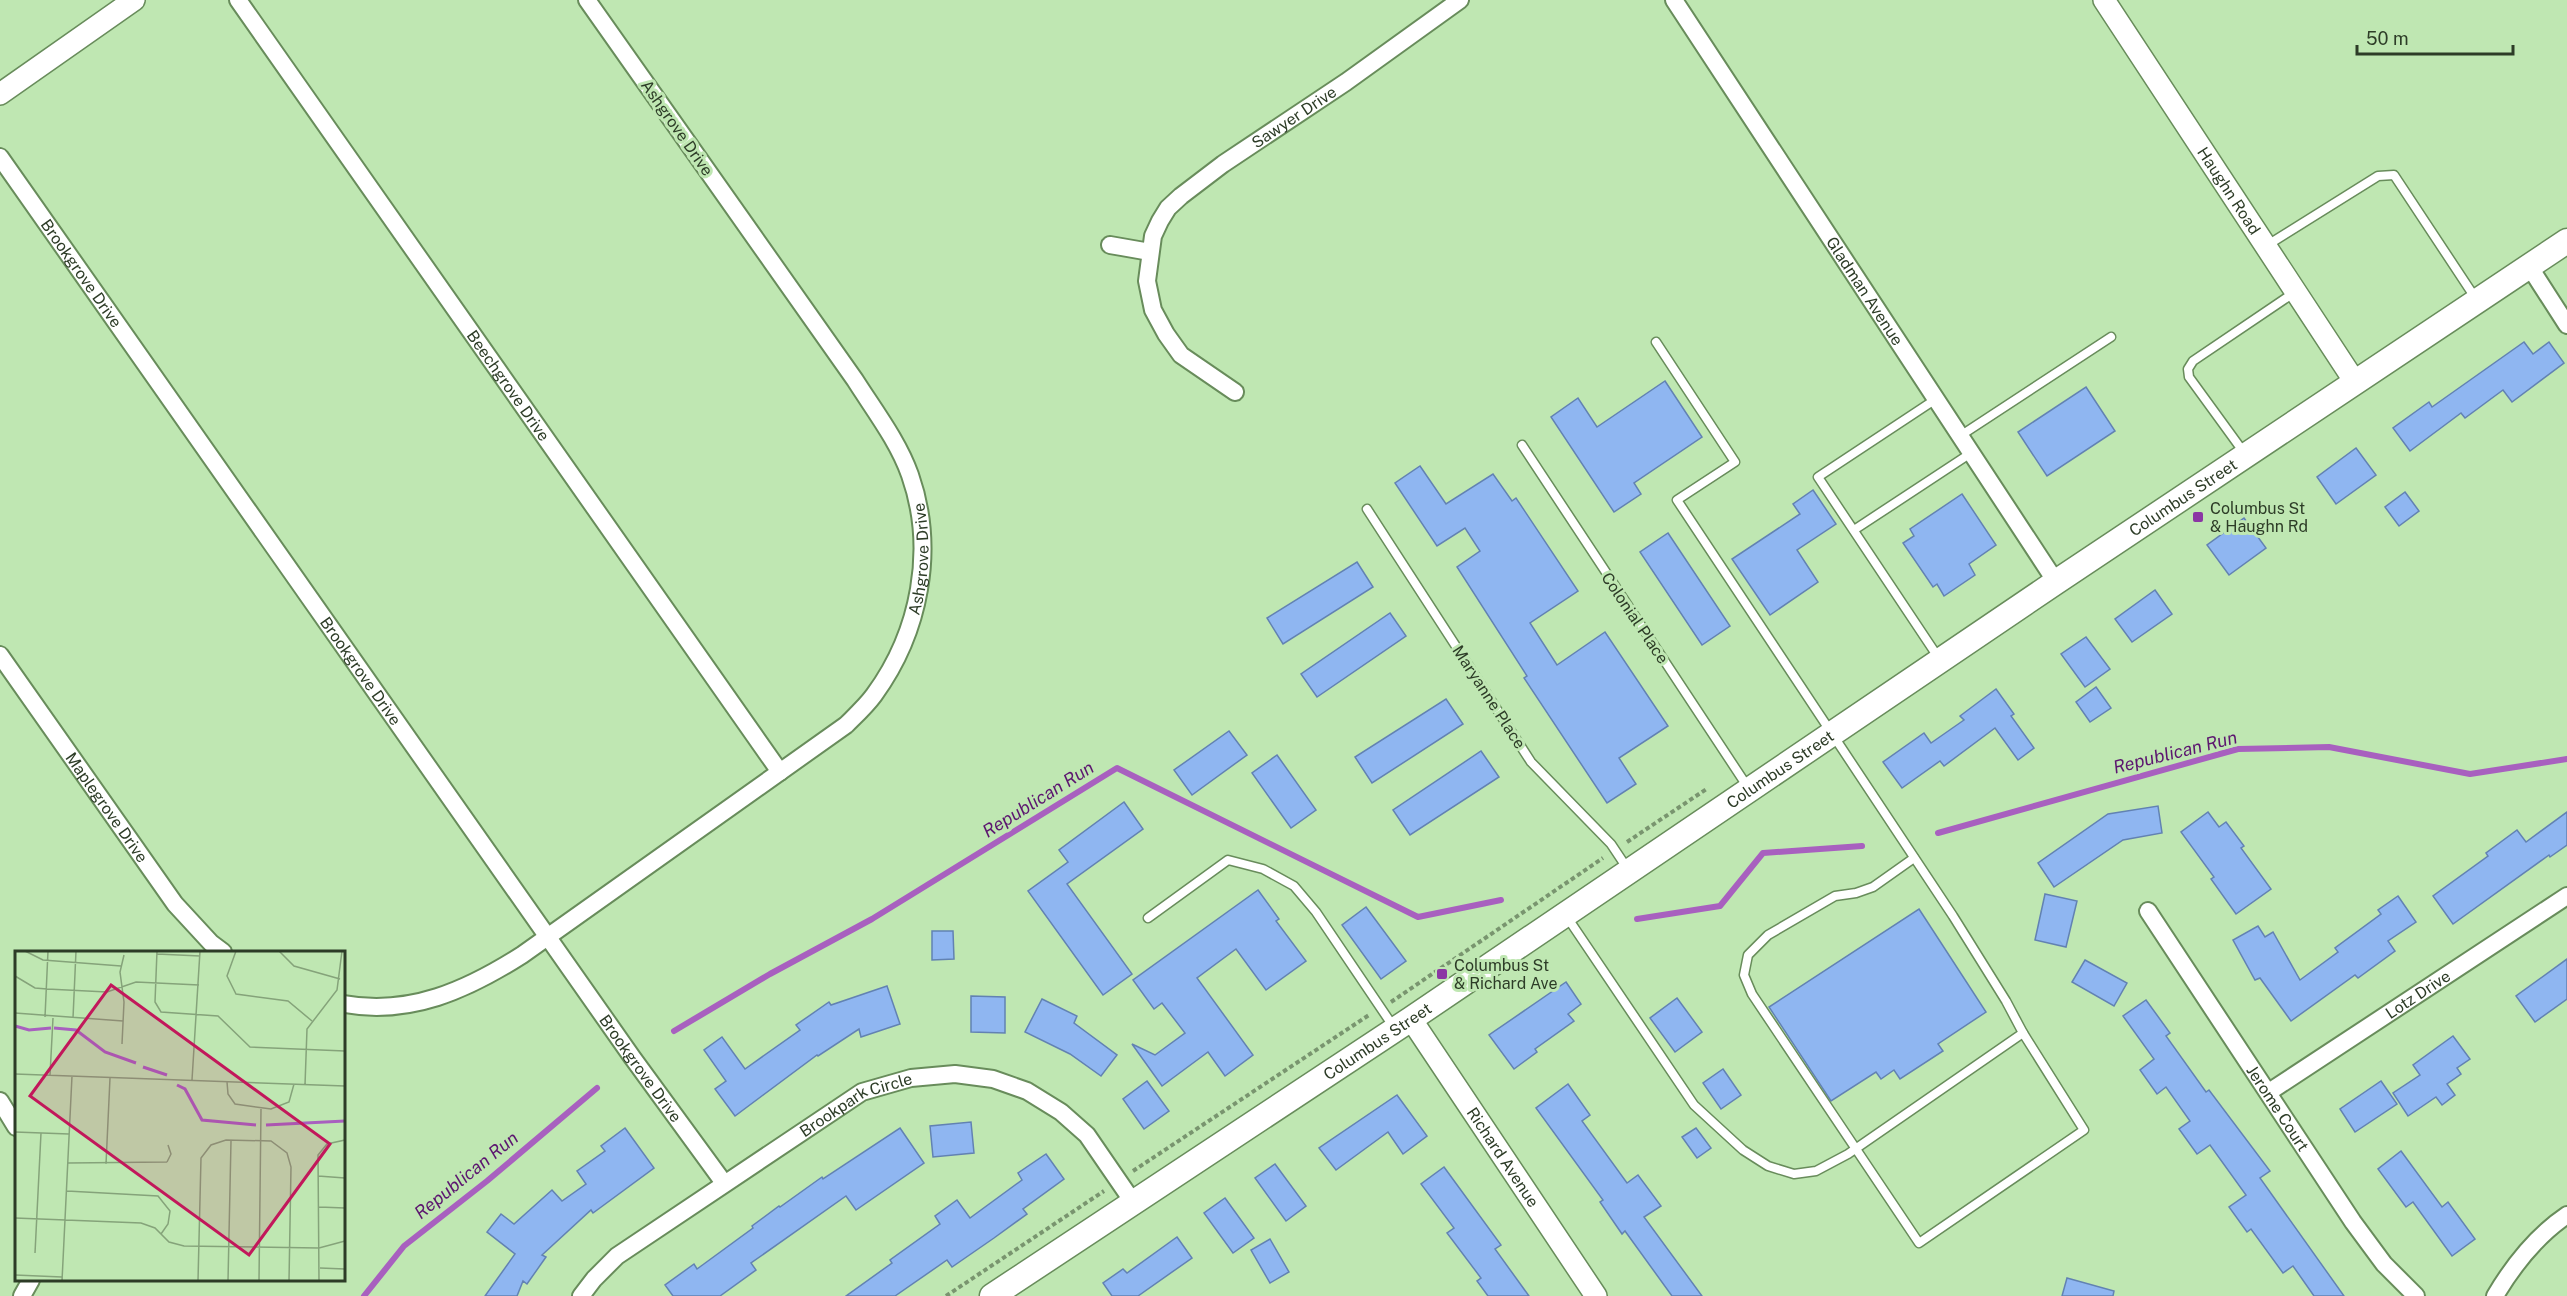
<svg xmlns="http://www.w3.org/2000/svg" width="2567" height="1296" font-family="'Public Sans',sans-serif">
	<rect width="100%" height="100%" fill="#bfe7b2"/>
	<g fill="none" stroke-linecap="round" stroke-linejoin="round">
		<g stroke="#a860bf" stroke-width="6">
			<polyline points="1938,833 2238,749 2329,747 2470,774 2567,759"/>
			<polyline points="1637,919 1720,906 1763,853 1862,846"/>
			<polyline points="674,1031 770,974 872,919 1117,768 1418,917 1501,900"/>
			<polyline points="364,1296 404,1246 487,1181 597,1088"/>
		</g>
	</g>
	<g fill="#8fb6f1" stroke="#6282b2" stroke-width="1.5">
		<polygon points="2524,342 2533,354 2549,342 2564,363 2512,402 2503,390 2465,418 2461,413 2410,451 2393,428 2429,402 2432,407"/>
		<polygon points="1665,381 1702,437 1634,483 1641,494 1614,512 1551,417 1578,398 1597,427"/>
		<polygon points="2086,387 2115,431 2047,476 2018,432"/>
		<polygon points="2356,448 2376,475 2336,504 2317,477"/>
		<polygon points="1420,466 1446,504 1493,474 1512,501 1516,498 1578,591 1530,623 1557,665 1605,632 1668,726 1619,758 1636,784 1607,803 1524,678 1527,676 1457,567 1480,551 1465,528 1437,546 1395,483"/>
		<polygon points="1813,490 1836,524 1797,550 1818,582 1770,615 1732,559 1800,514 1793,504"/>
		<polygon points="2405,492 2419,511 2399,526 2385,507"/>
		<polygon points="1962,494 1996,545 1969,564 1975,575 1944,596 1937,584 1933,587 1903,543 1914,536 1910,529"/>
		<polygon points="2244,518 2266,548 2229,575 2207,545"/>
		<polygon points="1668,533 1730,626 1702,645 1640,552"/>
		<polygon points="1357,562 1373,587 1283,644 1267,618"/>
		<polygon points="2155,590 2172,614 2132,642 2115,619"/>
		<polygon points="1390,613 1406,636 1317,697 1301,674"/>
		<polygon points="2086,637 2110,669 2085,687 2061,654"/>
		<polygon points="2096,687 2111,708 2090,722 2076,702"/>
		<polygon points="1996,689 2014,714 2011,716 2034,748 2018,760 1995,728 1944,766 1940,761 1902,788 1883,762 1924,733 1931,743 1964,720 1960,716"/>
		<polygon points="1446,699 1463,724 1372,783 1355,757"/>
		<polygon points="1229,731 1247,755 1192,795 1174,770"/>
		<polygon points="1481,751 1499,777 1410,835 1393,810"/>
		<polygon points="1277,755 1316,810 1291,828 1252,773"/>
		<polygon points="1124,802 1143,829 1067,884 1132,974 1103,995 1028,891 1068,862 1059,850"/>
		<polygon points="2158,806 2162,833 2123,840 2054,887 2038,863 2108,814"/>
		<polygon points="2208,812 2219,827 2226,822 2244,846 2241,848 2271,889 2236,914 2211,879 2214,877 2181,832"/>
		<polygon points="2567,812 2567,845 2550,857 2549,855 2453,924 2433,896 2488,856 2486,853 2517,830 2526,842"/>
		<polygon points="1258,890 1279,919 1276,921 1306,961 1266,990 1236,949 1197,978 1253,1055 1225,1076 1208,1052 1162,1086 1132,1044 1155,1055 1185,1033 1162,1003 1154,1009 1133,980"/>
		<polygon points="2045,894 2077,901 2066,947 2035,940"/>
		<polygon points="2398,896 2416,922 2388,941 2395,951 2358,978 2355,975 2291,1021 2260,978 2255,980 2233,940 2258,926 2265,937 2273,932 2300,980 2338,952 2335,948 2381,914 2378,910"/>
		<polygon points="1366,907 1406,961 1381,979 1342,925"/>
		<polygon points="1919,909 1986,1012 1938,1044 1943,1051 1900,1079 1894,1070 1881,1079 1876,1072 1831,1101 1769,1007"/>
		<polygon points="932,931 953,931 954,959 932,960"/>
		<polygon points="2567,959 2567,999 2535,1022 2516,996"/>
		<polygon points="2085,960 2127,983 2114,1006 2072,982"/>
		<polygon points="1566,982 1581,1004 1568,1014 1574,1021 1535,1049 1537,1052 1514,1069 1489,1035"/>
		<polygon points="887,986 900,1024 861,1037 859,1029 818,1056 817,1055 735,1116 715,1089 726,1081 704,1050 722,1037 745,1069 800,1030 796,1025 829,1002 831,1005"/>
		<polygon points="971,996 1005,997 1005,1033 971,1032"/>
		<polygon points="1677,998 1702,1032 1675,1052 1650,1018"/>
		<polygon points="1042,999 1077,1016 1074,1023 1117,1055 1101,1076 1070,1054 1025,1032"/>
		<polygon points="2146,1000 2170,1033 2166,1036 2206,1092 2209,1090 2270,1171 2260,1178 2344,1296 2314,1296 2293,1266 2283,1273 2251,1229 2247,1232 2229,1207 2246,1195 2210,1145 2197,1154 2179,1129 2190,1121 2166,1087 2157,1094 2140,1070 2154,1059 2123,1016"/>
		<polygon points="2453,1036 2470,1059 2457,1068 2461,1074 2447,1084 2455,1095 2442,1105 2436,1097 2408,1116 2393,1093 2420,1075 2413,1065"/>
		<polygon points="1723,1069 1741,1095 1721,1109 1703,1083"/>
		<polygon points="1147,1081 1169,1111 1144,1129 1123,1099"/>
		<polygon points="2381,1081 2397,1104 2355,1132 2340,1109"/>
		<polygon points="1568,1084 1590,1115 1582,1121 1627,1183 1638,1175 1661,1206 1644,1217 1702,1296 1672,1296 1625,1231 1622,1234 1600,1202 1603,1200 1536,1108"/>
		<polygon points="1397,1095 1427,1136 1403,1154 1388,1132 1336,1170 1319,1148"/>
		<polygon points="971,1122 974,1153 933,1157 930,1126"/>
		<polygon points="625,1128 654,1168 593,1213 591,1210 542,1255 546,1257 527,1284 523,1281 517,1296 485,1296 515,1254 487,1232 501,1214 514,1224 552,1190 562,1201 586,1184 577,1171 605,1151 601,1146"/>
		<polygon points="900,1128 924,1163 856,1210 846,1196 751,1263 756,1270 720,1296 673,1296 665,1285 694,1264 697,1269 753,1228 752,1226 779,1206 780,1207 822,1177 823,1179"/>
		<polygon points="1696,1128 1711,1148 1697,1158 1682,1137"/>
		<polygon points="2401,1151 2442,1207 2448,1202 2475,1239 2452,1256 2413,1202 2406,1207 2378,1169"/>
		<polygon points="1046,1154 1064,1179 1023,1209 1027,1214 994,1238 952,1267 947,1260 895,1296 846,1296 892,1263 890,1260 940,1224 935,1216 957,1200 970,1218 1022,1180 1018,1173"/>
		<polygon points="1275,1164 1306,1206 1286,1221 1255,1178"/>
		<polygon points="1444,1167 1501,1245 1495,1249 1529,1296 1488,1296 1477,1281 1481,1278 1447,1233 1454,1228 1421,1184"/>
		<polygon points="1225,1198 1254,1238 1233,1253 1204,1213"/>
		<polygon points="1177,1237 1192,1258 1138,1296 1112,1296 1103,1283 1123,1269 1127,1273"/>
		<polygon points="1270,1239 1289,1272 1270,1283 1251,1250"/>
		<polygon points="2067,1278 2114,1291 2113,1296 2062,1296"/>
	</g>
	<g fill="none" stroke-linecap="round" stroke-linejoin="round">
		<g stroke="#688c5b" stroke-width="11">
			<g id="service">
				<polyline points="2266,246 2378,176 2394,175 2476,299"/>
				<polyline points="1936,399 1818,477 1940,660"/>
				<polyline points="1960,436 2111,337"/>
				<polyline points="1522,445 1749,789"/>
				<polyline points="2245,454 2189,377 2188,369 2193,361 2295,292"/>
				<polyline points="1367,509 1531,762 1611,844 1629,871"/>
				<polyline points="1854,530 1971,453"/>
				<polyline points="1914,858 1873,887 1856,893 1835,896 1768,935 1748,955 1744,975 1752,994 1919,1243 2084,1130 2023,1033"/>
				<polyline points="1567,917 1694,1105 1743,1150 1768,1166 1794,1174 1816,1171 1848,1154 2023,1033 2006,1001 1953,916 1677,500 1735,462 1656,342"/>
				<polyline points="1148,918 1228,860 1263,869 1294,886 1316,912 1395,1029"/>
			</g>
		</g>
		<g stroke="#688c5b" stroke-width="20">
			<g id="minor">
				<path id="s1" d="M238,0L780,772"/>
				<path id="s2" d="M1674,0L2056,582"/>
				<path id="s3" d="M0,157L632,1057L724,1183"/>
				<polyline points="1110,245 1150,252"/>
				<polyline points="2529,266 2567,325"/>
				<path id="s4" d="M1235,392L1181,355L1166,334L1153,310L1147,281L1153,236L1160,221L1168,208L1181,196L1223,164L1346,82L1460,0"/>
				<path id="s5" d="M0,655L175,904L211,943L223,952"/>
				<path id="s6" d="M2148,911L2353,1222L2384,1264L2416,1296"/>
				<path id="s7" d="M344,1004C410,1016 467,990 522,955L846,725C855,716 866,706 874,695C920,632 936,549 910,475C898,441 874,410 855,380L587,0"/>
				<path id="s8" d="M2269,1092L2567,896"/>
				<polyline points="0,1101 16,1127"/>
				<polyline points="22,1296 31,1280"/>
				<path id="s9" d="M581,1296L594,1279L617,1256L862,1092L911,1078L955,1074L993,1079L1027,1091L1061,1112L1087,1135L1133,1202"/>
				<path d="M2495,1296C2514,1264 2536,1236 2567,1215"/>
			</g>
		</g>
		<g stroke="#688c5b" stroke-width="24">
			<g id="tertiary">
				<path id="s10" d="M2104,0L2355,382"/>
				<polyline points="0,94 134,0"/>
				<path id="s11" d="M1411,1019L1596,1296"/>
			</g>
		</g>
		<g stroke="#688c5b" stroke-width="27">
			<g id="secondary">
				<path id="s12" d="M992,1296L1411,1019L2056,582L2567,241"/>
			</g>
		</g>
		<g stroke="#79956f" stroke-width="4" stroke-dasharray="4.5 3" stroke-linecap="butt">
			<polyline points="1627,842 1708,788"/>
			<polyline points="1391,1002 1603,858"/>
			<polyline points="1133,1171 1369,1015"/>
			<polyline points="946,1296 1104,1191"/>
		</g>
		<use href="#service" stroke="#fff" stroke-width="8"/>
		<use href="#minor" stroke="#fff" stroke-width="16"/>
		<use href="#tertiary" stroke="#fff" stroke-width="21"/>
		<use href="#secondary" stroke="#fff" stroke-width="24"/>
	</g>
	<g fill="#8b36a4" stroke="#bfe7b2" stroke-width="2">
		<rect x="2192" y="511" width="12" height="12" rx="3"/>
		<rect x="1436" y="968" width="12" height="12" rx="3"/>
	</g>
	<g text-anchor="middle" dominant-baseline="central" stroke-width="6" stroke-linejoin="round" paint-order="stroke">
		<g font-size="16" fill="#2d3c27" stroke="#bfe7b2">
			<text stroke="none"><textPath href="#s4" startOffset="381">Sawyer Drive</textPath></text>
			<text transform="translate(677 128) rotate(55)">Ashgrove Drive</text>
			<text stroke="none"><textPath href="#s10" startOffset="228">Haughn Road</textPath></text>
			<text stroke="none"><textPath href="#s3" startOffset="142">Brookgrove Drive</textPath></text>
			<text stroke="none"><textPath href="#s2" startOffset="348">Gladman Avenue</textPath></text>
			<text stroke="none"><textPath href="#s1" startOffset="471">Beechgrove Drive</textPath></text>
			<text stroke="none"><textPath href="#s12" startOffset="1434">Columbus Street</textPath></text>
			<text stroke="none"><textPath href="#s7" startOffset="774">Ashgrove Drive</textPath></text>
			<text transform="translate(1635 618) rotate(56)">Colonial Place</text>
			<text stroke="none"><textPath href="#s3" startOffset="628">Brookgrove Drive</textPath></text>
			<text transform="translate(1489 697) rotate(57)">Maryanne Place</text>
			<text stroke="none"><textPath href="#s12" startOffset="948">Columbus Street</textPath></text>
			<text stroke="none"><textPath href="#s5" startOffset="186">Maplegrove Drive</textPath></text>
			<text stroke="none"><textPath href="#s8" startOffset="178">Lotz Drive</textPath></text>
			<text stroke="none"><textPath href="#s12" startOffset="462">Columbus Street</textPath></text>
			<text stroke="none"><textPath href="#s3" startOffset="1114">Brookgrove Drive</textPath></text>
			<text stroke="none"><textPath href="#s9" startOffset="338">Brookpark Circle</textPath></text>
			<text stroke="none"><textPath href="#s6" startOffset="236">Jerome Court</textPath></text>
			<text stroke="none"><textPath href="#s11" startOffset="166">Richard Avenue</textPath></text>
		</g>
		<g font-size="16" fill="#2d3c27" stroke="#bfe7b2" text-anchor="start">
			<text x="2210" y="508">Columbus St<tspan x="2210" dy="18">&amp; Haughn Rd</tspan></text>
			<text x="1454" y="965">Columbus St<tspan x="1454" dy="18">&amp; Richard Ave</tspan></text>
		</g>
		<g font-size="18" font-style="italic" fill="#5c166f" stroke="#bfe7b2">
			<text transform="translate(2175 752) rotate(-14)">Republican Run</text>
			<text transform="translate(1038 799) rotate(-32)">Republican Run</text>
			<text transform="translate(466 1175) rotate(-39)">Republican Run</text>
		</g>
	</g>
	<g transform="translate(15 951)">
		<rect width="330" height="330" fill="#bfe7b2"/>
		<path fill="none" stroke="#a860bf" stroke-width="3" d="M0,75L14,79L36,77M39,77L61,79L90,101L121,112M128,116L152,124M162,134L170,138L187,169L241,174M251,174L330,170"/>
		<path fill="none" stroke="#85a37a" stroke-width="1.5" d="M10,0L28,9L106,15M142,0L140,51L146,61L203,65L235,96L330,100M221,0L212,25L221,43L273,50L297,70M264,0L279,15L325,28M142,3L185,5M0,25L20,37L32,38L92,41L121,31L184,34M0,62L108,70M30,66L33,0M58,67L61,0M107,93L109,51L105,21L109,4M0,123L330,135M35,124L38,67M177,129L185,0M212,131L213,143L220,153L256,158L274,151L279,133M290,134L292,78L322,39L327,0M0,181L54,183M152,211L156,203L153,194M53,212L152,211M91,213L95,127M303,225L330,227M52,240L143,245L155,260L153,273L146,283M304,256L330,257M0,267L126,272L140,277L154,291L169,295L304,297L330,290M20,302L26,182M305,317L330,318M0,324L47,326M47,330L57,125M183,330L186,207L196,194L211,189L256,190L272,202L276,216L274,330M213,330L216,190M244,330L246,158M304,330L303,204L312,193L330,189"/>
		<path fill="#c2185b" fill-opacity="0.15" stroke="#c2185b" stroke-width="3" d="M96,34L315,193L234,304L15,145Z"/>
		<rect width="330" height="330" fill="none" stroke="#2d3c27" stroke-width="3"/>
	</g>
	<path d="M2357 45v9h156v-9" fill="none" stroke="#2d3c27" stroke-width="3"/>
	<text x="2366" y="45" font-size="18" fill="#2d3c27" stroke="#bfe7b2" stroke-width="4.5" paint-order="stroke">50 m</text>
</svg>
